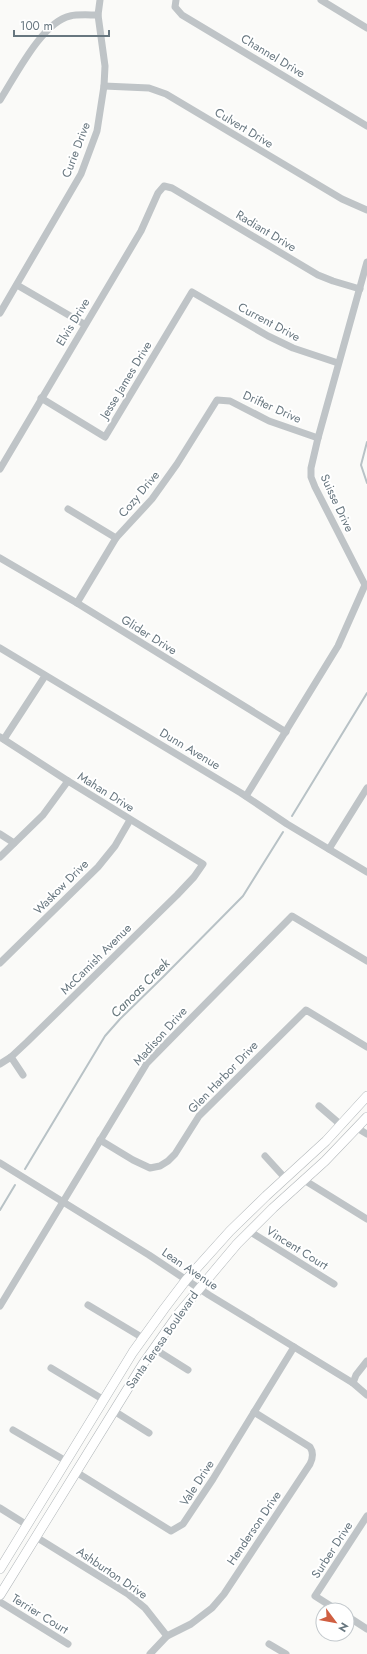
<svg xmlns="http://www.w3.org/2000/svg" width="367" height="1654" font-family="Jost,sans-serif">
	<rect width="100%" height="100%" fill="#fafaf8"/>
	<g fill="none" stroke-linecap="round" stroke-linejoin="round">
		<g stroke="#b8c2c6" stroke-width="2">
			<polyline points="367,442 361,465 367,483"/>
			<polyline points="292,816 367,693"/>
			<polyline points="25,1169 105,1036 120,1019 163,977 243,896 283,832"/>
			<polyline points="0,1210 15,1185"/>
		</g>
		<g stroke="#b3b8bb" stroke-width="10">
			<g id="major">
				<polyline points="0,1569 133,1352 164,1309 186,1280 230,1231 266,1196 326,1141 367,1096"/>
				<polyline points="0,1595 143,1364 179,1313 237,1244 273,1208 325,1161 367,1117"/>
			</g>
		</g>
		<g stroke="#bfc4c7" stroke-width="7">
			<polyline points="176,0 175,7 182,15 367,126"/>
			<polyline points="321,0 367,28"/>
			<polyline points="104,86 149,88 166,94 342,199 367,210"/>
			<path d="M0,100C15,77 42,22 70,16C78,14 89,15 98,15"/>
			<polyline points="17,285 84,324"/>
			<polyline points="0,313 81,174 97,131 104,86 105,66 98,15 100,0"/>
			<polyline points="41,398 105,437 192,292 268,336 293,348 338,363"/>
			<polyline points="0,469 141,231 158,193 164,186 172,188 318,275 333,281 360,289"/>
			<polyline points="68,509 116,538"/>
			<polyline points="0,558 77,603 286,732"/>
			<polyline points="77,603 116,538 152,499 177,464 217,400 230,401 269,421 318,438"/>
			<polyline points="0,648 241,793 287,824 367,872"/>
			<polyline points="0,737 68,781 203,864 194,877 177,895 27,1042 11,1057 0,1064"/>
			<polyline points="4,739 45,676"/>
			<polyline points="246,796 338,646 365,585 315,487 311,477 311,468 318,438 367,262"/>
			<polyline points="0,834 14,843"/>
			<polyline points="329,849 367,788"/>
			<polyline points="0,857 43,815 68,781"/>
			<polyline points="0,963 98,867 115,846 130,820"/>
			<polyline points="11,1057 23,1075"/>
			<polyline points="319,1106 341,1125"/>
			<polyline points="357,1128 367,1134"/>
			<polyline points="100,1140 133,1160 150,1168 160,1166 168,1161 175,1154 199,1116 306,1010 367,1047"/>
			<polyline points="265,1156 285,1178"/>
			<polyline points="0,1163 149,1255 209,1295 353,1383 367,1395"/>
			<polyline points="304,1180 367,1219"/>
			<polyline points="249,1231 334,1284"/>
			<polyline points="88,1305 143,1338"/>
			<polyline points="0,1306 147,1063 292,916 367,961"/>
			<polyline points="153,1348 188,1370"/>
			<polyline points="51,1368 104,1400"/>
			<polyline points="353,1383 356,1375 367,1361"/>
			<polyline points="114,1411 149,1433"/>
			<polyline points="13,1430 66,1461"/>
			<polyline points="76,1472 171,1531 183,1524 213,1479 294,1347"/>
			<polyline points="0,1508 27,1525"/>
			<polyline points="36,1537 128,1594 145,1608 167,1636"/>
			<polyline points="0,1602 68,1644"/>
			<polyline points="337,1610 315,1596 367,1516"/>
			<polyline points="347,1616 367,1629"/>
			<polyline points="269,1644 286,1654"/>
			<path d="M150,1654L167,1636L191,1624L212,1608L224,1594L310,1464C313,1458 314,1453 310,1447L254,1412"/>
		</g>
		<use href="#major" stroke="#fff" stroke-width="9"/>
	</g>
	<g text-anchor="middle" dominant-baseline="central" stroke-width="4" stroke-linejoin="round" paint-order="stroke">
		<g font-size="12" fill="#67767f" stroke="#fff">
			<text transform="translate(273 56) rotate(31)">Channel Drive</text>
			<text transform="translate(244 128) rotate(31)">Culvert Drive</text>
			<text transform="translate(76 150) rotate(-69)">Curie Drive</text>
			<text transform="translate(266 231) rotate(31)">Radiant Drive</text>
			<text transform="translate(73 322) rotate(-59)">Elvis Drive</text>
			<text transform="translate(269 322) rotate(28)">Current Drive</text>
			<text transform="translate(126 380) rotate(-59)">Jesse James Drive</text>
			<text transform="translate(272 407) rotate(24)">Drifter Drive</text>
			<text transform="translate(139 494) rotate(-50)">Cozy Drive</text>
			<text transform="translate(337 503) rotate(65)">Suisse Drive</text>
			<text transform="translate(149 635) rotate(32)">Glider Drive</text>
			<text transform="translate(190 749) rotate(31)">Dunn Avenue</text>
			<text transform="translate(106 792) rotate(32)">Mahan Drive</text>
			<text transform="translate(61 887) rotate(-45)">Waskow Drive</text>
			<text transform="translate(96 959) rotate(-45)">McCamish Avenue</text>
			<text transform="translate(160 1036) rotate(-48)">Madison Drive</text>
			<text transform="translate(223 1077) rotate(-46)">Glen Harbor Drive</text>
			<text transform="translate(297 1248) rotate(32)">Vincent Court</text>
			<text transform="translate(190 1269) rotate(34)">Lean Avenue</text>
			<text transform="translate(162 1340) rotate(-55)">Santa Teresa Boulevard</text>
			<text transform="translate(197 1483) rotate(-57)">Vale Drive</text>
			<text transform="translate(254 1528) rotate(-56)">Henderson Drive</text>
			<text transform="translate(332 1550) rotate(-57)">Surber Drive</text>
			<text transform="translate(112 1573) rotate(34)">Ashburton Drive</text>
			<text transform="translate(40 1614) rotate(32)">Terrier Court</text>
		</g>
		<g font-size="13" font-style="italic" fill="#637479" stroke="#fff">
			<text transform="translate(140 988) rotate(-45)">Canoas Creek</text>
		</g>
	</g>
	<g transform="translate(335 1622) rotate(122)"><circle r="19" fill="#ffffff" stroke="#c2c8cc"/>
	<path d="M0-3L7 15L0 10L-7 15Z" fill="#d05f42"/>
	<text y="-6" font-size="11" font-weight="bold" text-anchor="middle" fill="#67767f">N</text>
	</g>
	<path d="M14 30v6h95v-6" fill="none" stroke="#67767f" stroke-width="2"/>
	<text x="20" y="30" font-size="12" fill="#67767f" stroke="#ffffff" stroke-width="3" paint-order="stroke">100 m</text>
</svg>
